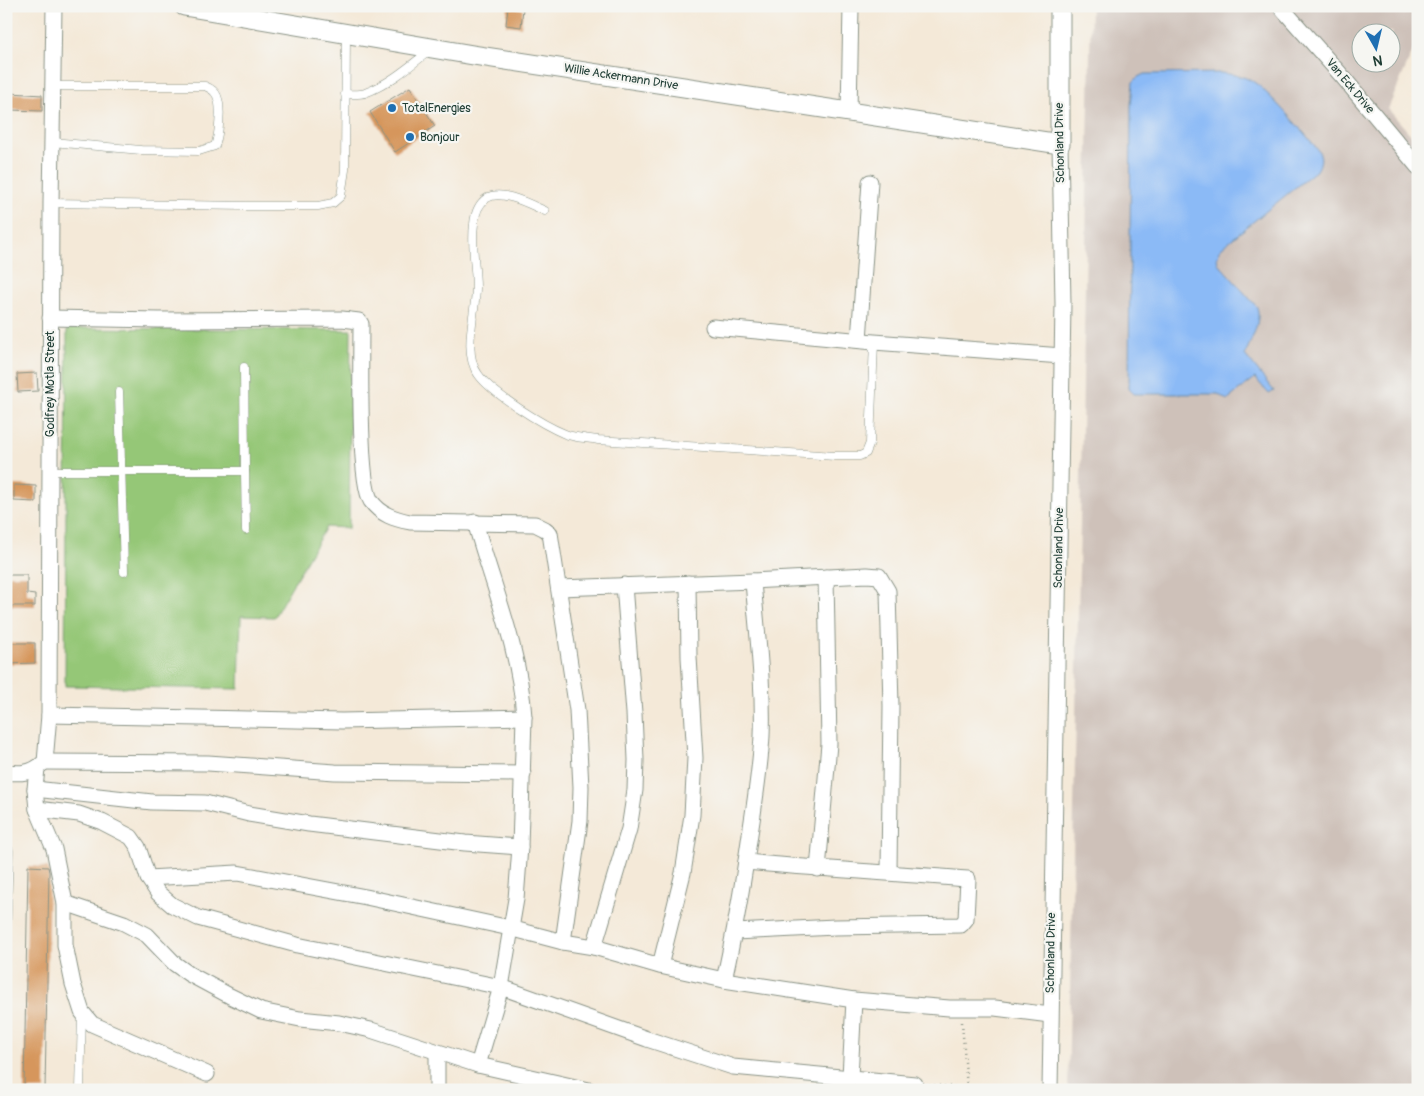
<svg xmlns="http://www.w3.org/2000/svg" width="1424" height="1096" font-family="Pangolin,sans-serif">
	<rect width="100%" height="100%" fill="#f6f6f2"/>
	<filter id="ink" filterUnits="userSpaceOnUse"><feTurbulence type="fractalNoise" baseFrequency=".02" numOctaves="2"/><feDisplacementMap in="SourceGraphic" scale="10" xChannelSelector="R" yChannelSelector="G"/><feConvolveMatrix kernelMatrix="1 2 1 2 8 2 1 2 1" color-interpolation-filters="sRGB"/></filter>
	<filter id="wash" filterUnits="userSpaceOnUse"><feTurbulence type="fractalNoise" baseFrequency=".0096" numOctaves="4" result="noise"/><feDisplacementMap in="SourceGraphic" scale="20" xChannelSelector="R" yChannelSelector="G"/><feGaussianBlur stdDeviation="1.12" result="paint"/><feColorMatrix in="noise" values="0 0 0 0 0 0 0 0 0 0 0 0 0 0 0 0 0 1.4 0 .05"/><feComposite in="paint" operator="in"/></filter>
	<g filter="url(#wash)">
		<rect width="100%" height="100%" fill="#f4e9d8"/>
		<path fill="#cec1b9" fill-rule="evenodd" d="M1091,6H1418V39L1388,109L1418,143V1090H1068ZM1362,32H1392V62H1362Z"/>
		<polygon fill="#95c777" stroke="#5a8256" points="67,328 351,330 349,528 326,527 274,617 241,616 239,689 65,686"/>
		<path fill="#8bbaf6" stroke="#557c95" d="M1221,73C1235,75 1247,76 1258,85C1267,92 1317,145 1320,154C1322,159 1320,165 1318,169L1221,248L1217,257L1218,263L1257,307C1262,322 1250,341 1245,355L1274,391L1269,394L1255,378L1227,400L1218,394H1134L1129,389L1131,105L1133,82L1138,77L1144,74Z"/>
		<g id="blocks">
			<g fill="#d6965b">
				<polygon points="508,7 523,9 521,27 506,25"/>
				<polygon points="410,87 435,126 395,152 370,112"/>
				<polygon points="11,93 42,95 42,111 10,110"/>
				<polygon points="37,373 38,391 18,392 17,374"/>
				<polygon points="14,485 36,486 36,502 14,501"/>
				<polygon points="6,575 27,575 27,594 35,595 35,606 6,606"/>
				<polygon points="7,643 35,643 35,663 7,664"/>
				<polygon points="28,866 48,867 49,872 45,1090 24,1090"/>
			</g>
		</g>
	</g>
	<g filter="url(#ink)">
		<use href="#blocks" fill-opacity="0" stroke="#8a9386" stroke-width="1"/>
		<g fill="none" stroke-linecap="round" stroke-linejoin="round">
			<g stroke="#8a9386" stroke-width="9">
				<g id="service">
					<path d="M345,94C352,94 359,95 365,93C389,84 410,66 429,51"/>
					<path d="M52,142L141,150L199,151L215,146C219,135 222,107 217,96C215,91 210,88 205,86H52"/>
					<polyline points="51,203 246,206 318,206 333,203 341,196 345,170 346,34"/>
					<path d="M545,211C531,205 502,189 487,198C478,204 475,213 474,224C471,245 476,267 476,288C476,312 462,352 478,374C491,393 543,425 565,434C575,438 588,438 598,440L835,456H860L866,453L870,443L874,342"/>
					<polyline points="244,367 245,471"/>
					<polyline points="119,392 124,572"/>
					<polyline points="50,471 245,471 246,530"/>
					<polyline points="6,848 9,850 6,941"/>
					<polyline points="80,1090 82,1014"/>
				</g>
			</g>
			<g stroke="#8a9386" stroke-width="17">
				<g id="minor">
					<polyline points="1280,6 1342,76 1418,167"/>
					<polyline points="849,112 851,6"/>
					<path d="M50,318L159,320L342,319L359,321L361,324C361,355 358,480 371,501C381,515 395,519 410,522L535,524L545,529L550,533L577,710L581,787L580,821L563,942"/>
					<polyline points="713,327 874,342 1062,356"/>
					<polyline points="859,340 870,182"/>
					<path d="M475,522C493,586 520,650 524,717L520,847L516,899L501,987L478,1065"/>
					<polyline points="559,588 753,581 867,575 879,576 888,591 891,706 889,872"/>
					<polyline points="49,715 342,721 524,717"/>
					<polyline points="45,762 49,715 51,203 54,6"/>
					<polyline points="45,762 208,763 335,772 523,774"/>
					<polyline points="37,768 35,789 37,809 54,849 65,903 124,923 147,935 175,964 189,974 230,996 261,1011 300,1019 339,1023 371,1030 478,1065 589,1090"/>
					<path d="M6,772C21,774 31,773 42,764"/>
					<polyline points="35,789 152,802 205,803 249,814 309,824 465,843 520,847"/>
					<polyline points="37,809 79,814 102,822 131,837 138,847 148,878 158,893 172,905 198,918 297,945 501,987 647,1039 733,1067 915,1084"/>
					<polyline points="818,869 829,744 826,577"/>
					<path d="M148,878L237,873L366,897L510,928L563,942L594,947L660,966L724,980C735,931 743,883 750,834C755,802 760,769 762,736C764,685 757,633 753,581"/>
					<polyline points="65,903 65,945 73,984 82,1012 92,1024 207,1074"/>
					<path d="M735,932L835,927L961,925L966,919L968,879C894,873 820,869 746,862"/>
					<polyline points="594,947 629,829 635,790 636,760 634,713 624,585"/>
					<polyline points="660,966 683,873 692,815 695,758 689,657 688,583"/>
					<polyline points="724,980 854,1000 949,1008 995,1008 1050,1015"/>
					<polyline points="850,1077 854,1000"/>
					<polyline points="437,1090 437,1053"/>
					<polyline points="1050,1090 1063,304 1060,144"/>
				</g>
			</g>
			<g stroke="#8a9386" stroke-width="21">
				<polyline id="tertiary" points="184,6 473,55 1060,144 1060,6"/>
			</g>
			<g stroke="#8a9386" stroke-width="2.5" stroke-dasharray="1 4" stroke-linecap="butt">
				<polyline points="962,1022 967,1088"/>
				<polyline points="929,1085 967,1088 967,1090"/>
			</g>
			<use href="#service" stroke="#fff" stroke-width="8"/>
			<use href="#minor" stroke="#fff" stroke-width="15"/>
			<use href="#tertiary" stroke="#fff" stroke-width="19"/>
		</g>
	</g>
	<g fill="#1f6fb2" stroke="#f6f6f2" stroke-width="2">
		<circle cx="392" cy="108" r="5"/>
		<circle cx="410" cy="137" r="5"/>
	</g>
	<g text-anchor="middle" dominant-baseline="central" stroke-width="4.5" stroke-linejoin="round" paint-order="stroke">
		<g font-size="12" fill="#1f3d34" stroke="#f6f6f2">
			<text transform="translate(621 77) rotate(9)">Willie Ackermann Drive</text>
			<text transform="translate(1350 86) rotate(50)">Van Eck Drive</text>
			<text transform="translate(1060 143) rotate(-91)">Schonland Drive</text>
			<text transform="translate(50 384) rotate(-90)">Godfrey Motla Street</text>
			<text transform="translate(1059 548) rotate(-89)">Schonland Drive</text>
			<text transform="translate(1051 953) rotate(-89)">Schonland Drive</text>
		</g>
		<g font-size="12" fill="#1f3d34" stroke="#f6f6f2" text-anchor="start">
			<text x="402" y="108">TotalEnergies</text>
			<text x="420" y="137">Bonjour</text>
		</g>
	</g>
	<rect width="1424" height="1096" fill="none" stroke="#f6f6f2" stroke-width="25"/>
	<g transform="translate(1376 48) rotate(172)"><circle r="24" fill="#f6f6f2" stroke="#a0aca6"/>
	<path d="M0-4L9 19L0 12L-9 19Z" fill="#1f6fb2"/>
	<text y="-8" font-size="14" font-weight="bold" text-anchor="middle" fill="#1f3d34">N</text>
	</g>
</svg>
